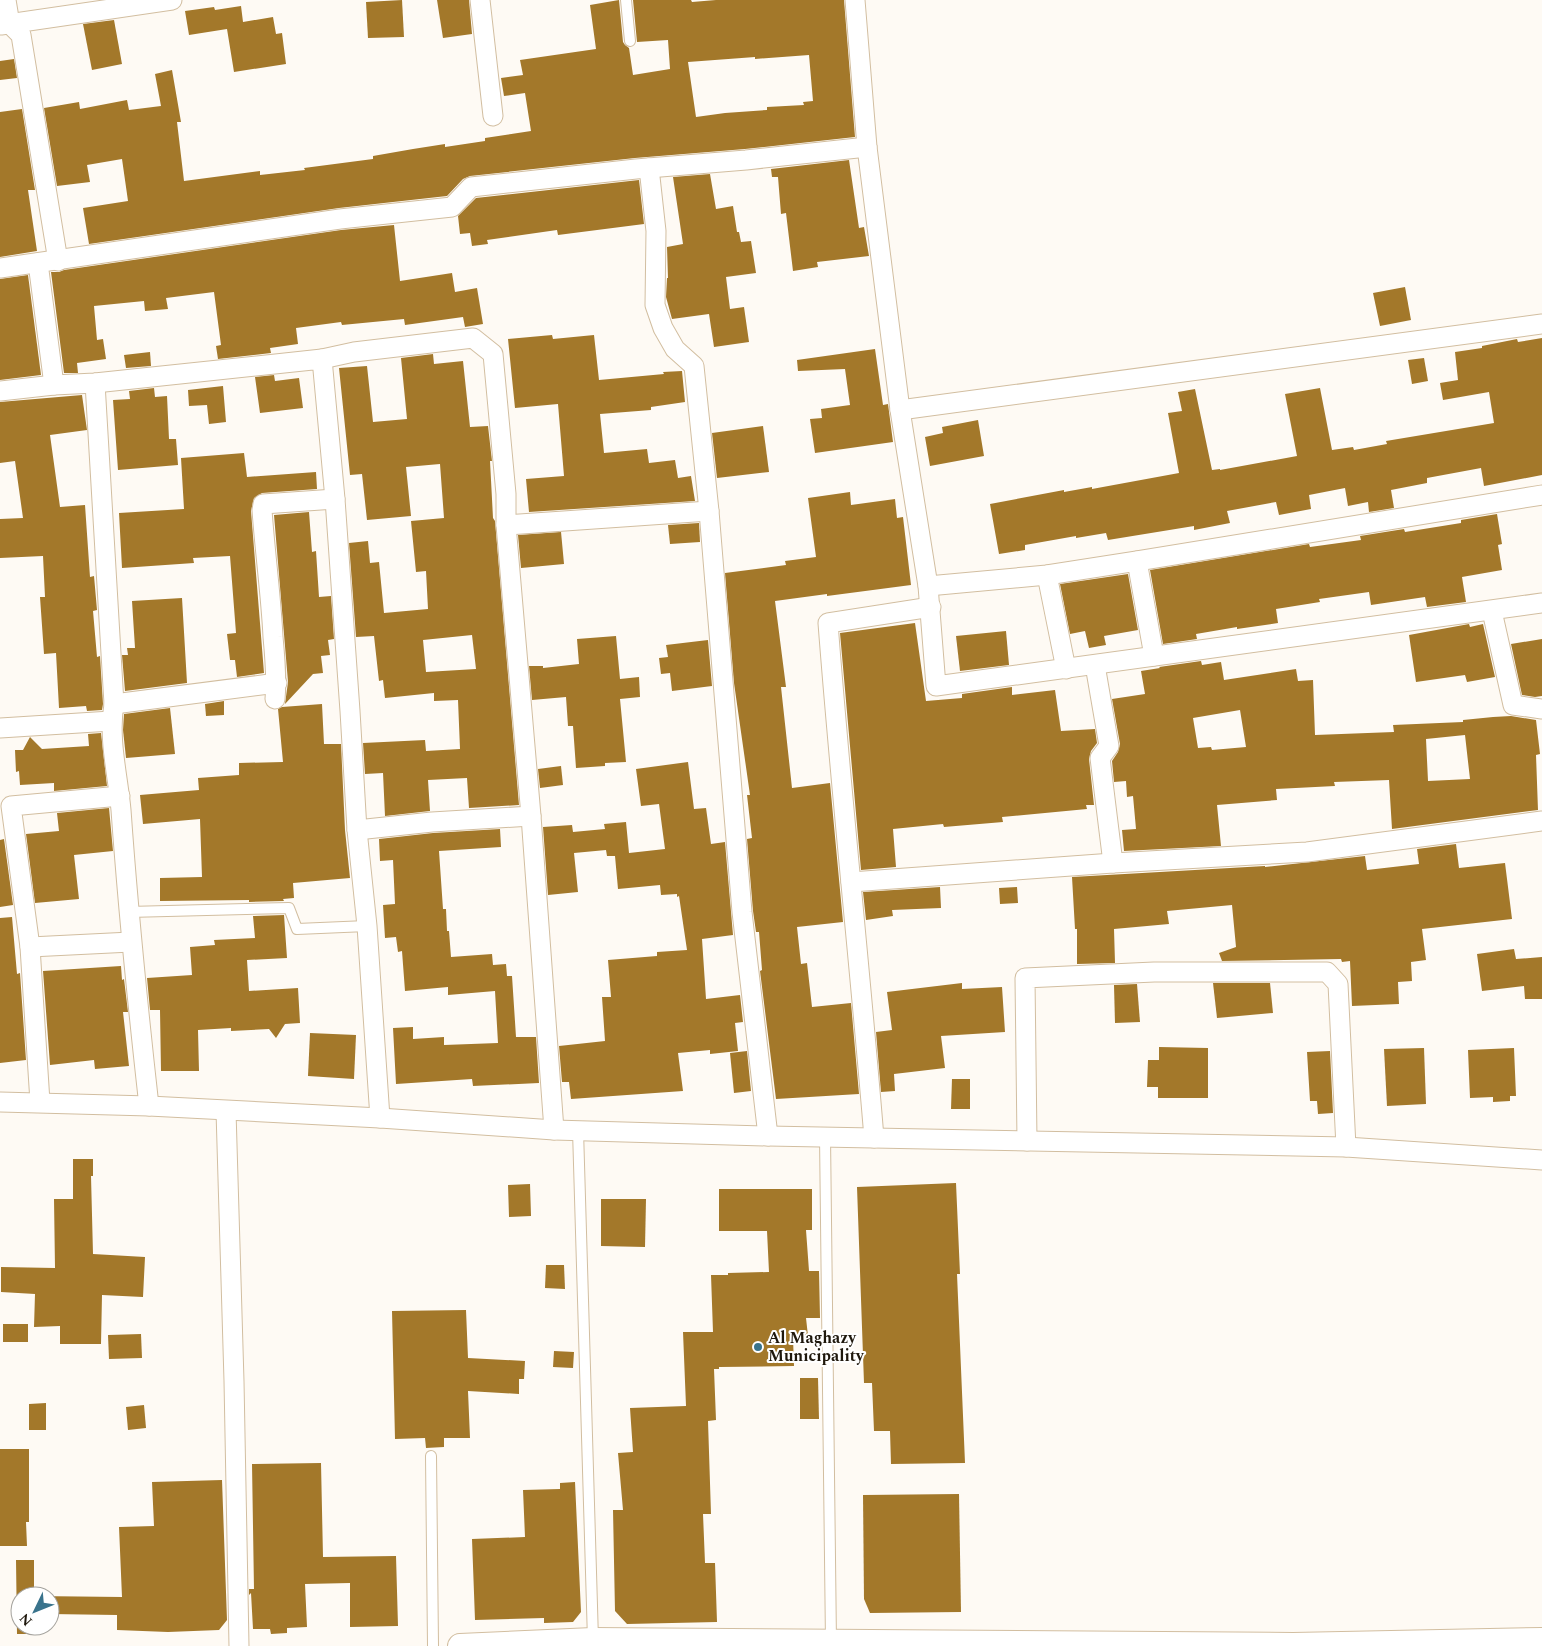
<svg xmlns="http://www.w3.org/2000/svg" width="1542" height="1646" font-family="Spectral,serif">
	<rect width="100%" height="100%" fill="#fefaf4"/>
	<g fill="#a3782a" fill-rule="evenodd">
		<polygon points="402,0 404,37 368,38 366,2"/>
		<polygon points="437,0 469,0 472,34 443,38"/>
		<path d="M619,0L623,42L625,45L629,48L633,75L670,69L668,40L637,42L633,0H691L692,2L716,0H844L855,137L745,149L635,158L470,176L463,179L447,196L339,208L89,244L83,208L128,201L122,159L87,165L90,182L57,186L44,108L79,102L80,109L127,100L129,110L161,106L155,74L172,70L181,122H177L184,181L260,171V175L305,170L304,168L373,159V156L413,149L445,144V147L485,141V138L531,131L525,93L504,96L501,78L523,75L520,60L596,49L590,5ZM809,55L813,101L803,102L804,105L767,107V110L725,113L696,117L688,62L755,57V59Z"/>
		<polygon points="241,6 243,22 273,17 276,34 282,33 286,64 234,72 227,29 189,35 185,11 214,7 215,10"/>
		<polygon points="114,20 122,64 92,70 83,24"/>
		<polygon points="14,59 17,78 0,80 0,61"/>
		<polygon points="22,109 35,190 28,190 37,251 0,257 0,112"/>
		<polygon points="849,160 859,228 864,227 869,256 817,262 818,267 793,271 786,213 781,214 778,177 772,177 771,169"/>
		<polygon points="710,174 716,209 733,206 737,232 739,232 741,242 751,241 756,273 726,277 730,309 744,307 749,342 714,347 709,314 672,319 666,297 667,278 668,278 667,247 683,244 673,177"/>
		<polygon points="639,180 644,224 558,235 557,230 487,240 488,244 472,246 470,233 460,234 458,216 476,198"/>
		<polygon points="394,225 400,281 452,273 455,292 477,288 483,324 465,327 463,317 405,325 404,319 342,325 341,322 296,328 298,344 270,348 271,353 218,359 216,346 221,345 214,292 166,298 168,309 145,311 144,301 94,306 97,340 103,339 106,359 77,363 78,373 64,373 51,272 59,272 64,270 341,230"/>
		<polygon points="28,275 41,375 0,380 0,279"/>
		<polygon points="1405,287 1411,320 1380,326 1373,293"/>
		<polygon points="552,335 553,339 594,335 599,380 664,374 663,372 682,371 685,402 651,407 651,410 600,414 604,453 647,449 649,463 675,460 678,478 691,476 695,501 529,512 526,479 564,476 558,404 515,408 508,339"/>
		<polygon points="1542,338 1542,475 1484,486 1481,468 1427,478 1427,483 1391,490 1394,508 1369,512 1368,502 1348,506 1345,488 1309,495 1311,509 1279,515 1276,502 1227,511 1230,523 1194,530 1194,526 1108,540 1106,533 1076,538 1076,536 1025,545 1025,550 999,554 990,504 1064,490 1064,492 1092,487 1092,489 1179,473 1168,413 1182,411 1178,392 1195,389 1212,470 1220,469 1220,470 1297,456 1285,394 1320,388 1332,450 1353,447 1354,450 1387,444 1386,441 1494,423 1489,392 1443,400 1440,383 1458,380 1455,352 1482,348 1482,346 1517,339 1518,342"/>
		<polygon points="875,349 883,405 888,404 893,442 815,453 810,419 822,418 821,409 850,405 845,369 798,371 797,360"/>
		<polygon points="150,352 151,366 126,368 124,355"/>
		<path d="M433,354L434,364L463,361L470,427L488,426L492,461H490L493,518L495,521L519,805L469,808L467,778L428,780L430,811L385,816L383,773L365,774L363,743L425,740L426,751L460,749L458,700L434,701V693L385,698L383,680L379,681L374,636L356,637L349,543L368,541L370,563L379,562L384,613L428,609L426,571L416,572L411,521L444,518L440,464L406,467L411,516L367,520L362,474L350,475L339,368L367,366L373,422L407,419L401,358ZM472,635L476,669L426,672L423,640Z"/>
		<polygon points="1424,358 1428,381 1412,384 1408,360"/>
		<polygon points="274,375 275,381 299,378 303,408 260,413 255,377"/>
		<polygon points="223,386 226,422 209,424 207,405 189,406 188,390"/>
		<polygon points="154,388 155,397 167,396 169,439 176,439 178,465 118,470 113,400 130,399 129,391"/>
		<polygon points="82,395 87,430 50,435 60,507 85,505 90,577 94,576 97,610 93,611 97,657 100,656 103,704 102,710 87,711 86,706 59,708 56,653 44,654 40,597 45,597 43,556 0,558 0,519 23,518 15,461 0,463 0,402"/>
		<polygon points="978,420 984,456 930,466 925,437 943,433 942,427"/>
		<polygon points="763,426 769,472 717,478 712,433"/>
		<polygon points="244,453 247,477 316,472 317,489 262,493 254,498 251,511 264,673 237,677 235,660 230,660 227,634 236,633 230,556 193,558 194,563 122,568 119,513 184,509 181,458"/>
		<polygon points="850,492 851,505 895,499 897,518 903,517 911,585 827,596 827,594 775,601 786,687 781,687 792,788 830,783 843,922 797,927 801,964 807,963 812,1007 851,1003 859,1094 776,1099 760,971 762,970 759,932 756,932 753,911 747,839 752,838 747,795 750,795 734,683 725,573 786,565 785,561 816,557 808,498"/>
		<polygon points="309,512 312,552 316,551 319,597 331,596 334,639 328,640 330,655 321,656 323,673 313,674 285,704 288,682 274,515"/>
		<polygon points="1497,514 1502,544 1498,545 1502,570 1462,577 1466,602 1427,607 1425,597 1371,605 1369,592 1319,599 1320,602 1276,609 1278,623 1237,629 1237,627 1196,634 1197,639 1163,644 1150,570 1309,544 1310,547 1361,540 1360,536 1404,529 1405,532 1461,523 1461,520"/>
		<polygon points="699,523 700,542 670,544 668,525"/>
		<polygon points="561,532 564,564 521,568 518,535"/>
		<polygon points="1128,574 1138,630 1104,636 1106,645 1089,648 1085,631 1070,634 1060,584"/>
		<polygon points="182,598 187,683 125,691 122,655 128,655 127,648 135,648 132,601"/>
		<polygon points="915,623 926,701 962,698 962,694 1012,687 1012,695 1055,690 1061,731 1095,729 1097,743 1091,751 1089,759 1094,805 1086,805 1087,809 1002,817 1003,822 944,827 943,824 893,829 896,867 861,870 840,633"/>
		<polygon points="1469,624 1470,627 1483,624 1495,677 1467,682 1465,675 1416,682 1409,635"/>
		<polygon points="1006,631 1009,665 960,671 956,636"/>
		<polygon points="616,636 620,679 639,677 640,697 620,699 626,762 605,763 605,766 576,768 573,726 568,726 566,697 532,700 529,666 543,666 543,668 579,664 577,639"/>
		<polygon points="1542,639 1542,696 1535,697 1522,695 1511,644"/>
		<polygon points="708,640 712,686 672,691 670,673 661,674 659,658 668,657 666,645"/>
		<path d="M1201,661L1202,665L1221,662L1224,680L1296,669L1298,681L1313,680L1315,735L1394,732L1393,725L1463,722V720L1493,717L1511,716L1536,720L1540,754L1536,755L1538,810L1392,829L1389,780L1334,782L1335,786L1276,789L1277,800L1217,805L1221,846L1124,851L1122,830L1136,829L1133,796L1127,797L1126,781L1114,782L1112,761L1118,752L1120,744L1112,699L1145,694L1141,671L1160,668L1159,667ZM1240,710L1246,747L1212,750L1211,747L1198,748L1193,718ZM1465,735L1470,779L1428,781L1426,739Z"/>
		<polygon points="224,701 224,715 206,716 205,704"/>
		<polygon points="322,704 324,744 341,744 345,830 350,878 293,883 294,898 283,899 284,901 249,902 249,900 160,901 160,878 202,877 200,819 143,824 140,795 199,790 198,778 239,775 239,763 283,762 278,709 282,707"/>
		<polygon points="170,708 175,754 126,758 123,730 124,714"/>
		<polygon points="101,733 107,786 54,791 54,783 20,785 19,771 16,772 15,750 23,750 30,737 42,749 89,746 88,734"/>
		<polygon points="688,762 694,809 706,808 711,844 725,842 733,935 702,939 706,999 740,995 743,1022 735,1023 738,1051 710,1054 710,1050 678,1053 683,1091 571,1099 569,1082 562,1082 559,1046 605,1041 602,997 611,997 608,960 657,956 657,952 687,950 679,896 677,897 677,894 661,895 660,885 618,889 615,856 607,856 606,850 574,853 578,892 548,895 543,827 572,825 573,832 605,829 604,824 626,822 629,853 665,849 659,804 641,806 636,769"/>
		<polygon points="561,766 563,785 540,788 538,769"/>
		<polygon points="109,808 113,851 74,855 79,899 35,903 26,834 59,831 57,813"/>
		<polygon points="500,829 501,847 439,851 443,909 446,909 447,931 449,931 451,957 492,954 493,965 506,964 507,976 512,976 516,1037 536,1037 539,1083 473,1086 472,1079 396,1084 393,1028 413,1027 413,1039 444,1037 444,1045 498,1043 495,991 448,995 448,987 405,991 402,951 398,952 396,937 385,938 383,905 395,904 393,860 380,861 379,839 433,833"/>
		<polygon points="4,839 13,905 0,907 0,840"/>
		<polygon points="1456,844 1459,868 1505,863 1512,919 1422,929 1426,960 1411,962 1412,981 1398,982 1399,1004 1352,1006 1350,961 1342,962 1341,959 1222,961 1219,953 1236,947 1232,905 1167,911 1169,924 1114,929 1115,963 1077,964 1077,929 1075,929 1072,877 1265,866 1265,867 1365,856 1367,870 1419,864 1417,849"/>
		<polygon points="940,887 941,908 892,910 893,916 866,920 863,892"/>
		<polygon points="1017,887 1018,903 1000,904 999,888"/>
		<polygon points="284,915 287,958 247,960 249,991 298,988 300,1023 285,1024 276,1038 269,1029 231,1031 231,1028 198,1030 199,1071 161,1071 160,1010 150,1010 147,978 192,975 190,947 215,945 214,940 255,938 253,916"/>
		<polygon points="12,917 17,974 20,973 26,1060 0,1063 0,918"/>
		<polygon points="1514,949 1516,959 1542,957 1542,999 1525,999 1524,986 1482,991 1477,954"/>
		<polygon points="121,966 122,980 124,979 128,1012 123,1012 129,1066 95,1069 94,1060 50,1065 43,971"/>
		<polygon points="962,983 962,989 1002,987 1005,1032 941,1036 945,1068 894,1074 895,1091 881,1092 876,1032 892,1030 887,992"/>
		<polygon points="1213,983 1270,983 1273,1013 1217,1018"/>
		<polygon points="1137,984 1140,1022 1115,1023 1114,985"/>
		<polygon points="310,1033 356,1035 354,1079 308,1076"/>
		<polygon points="1159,1047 1208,1048 1208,1098 1158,1098 1158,1087 1147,1087 1148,1060 1159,1060"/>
		<polygon points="1424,1048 1426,1104 1387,1106 1384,1049"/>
		<polygon points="1514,1048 1516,1096 1510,1096 1510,1101 1493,1102 1493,1097 1470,1098 1468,1050"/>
		<polygon points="747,1051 751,1091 734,1093 730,1053"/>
		<polygon points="1330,1051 1333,1113 1318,1114 1317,1101 1310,1101 1307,1052"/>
		<polygon points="952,1079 970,1079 970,1109 951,1109"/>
		<polygon points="73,1159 93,1159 93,1176 91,1176 93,1254 145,1257 143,1297 102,1295 101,1344 60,1344 60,1326 34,1327 35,1294 1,1292 1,1267 55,1268 54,1199 73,1199"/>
		<polygon points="956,1183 960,1274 957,1274 965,1463 891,1464 890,1431 874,1431 872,1383 864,1383 857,1187"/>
		<polygon points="530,1184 531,1216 509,1217 508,1185"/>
		<polygon points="719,1189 812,1189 812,1230 806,1230 809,1271 819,1271 820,1318 806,1318 808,1336 793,1338 794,1366 719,1367 719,1369 714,1369 716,1420 708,1421 711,1514 703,1514 705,1563 715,1563 717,1622 627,1624 615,1611 613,1510 623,1510 618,1453 633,1452 630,1408 686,1406 683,1332 713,1332 711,1275 728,1275 728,1273 769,1272 767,1231 719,1231"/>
		<polygon points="601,1199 646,1199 645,1247 601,1246"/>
		<polygon points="546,1265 564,1265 565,1289 545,1288"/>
		<polygon points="466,1310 468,1358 525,1361 524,1379 519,1379 519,1394 468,1391 470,1438 444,1438 444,1447 426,1448 425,1438 395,1439 392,1311"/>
		<rect x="3" y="1324" width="25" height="18"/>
		<polygon points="141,1334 142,1358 109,1359 108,1335"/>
		<polygon points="554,1351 574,1352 573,1368 553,1367"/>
		<polygon points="800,1378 818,1378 819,1419 800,1419"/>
		<polygon points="46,1403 46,1430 29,1430 29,1404"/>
		<polygon points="144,1405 146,1428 128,1430 126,1407"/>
		<polygon points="0,1449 29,1449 29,1522 26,1522 27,1546 0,1546"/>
		<polygon points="321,1463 323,1557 396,1556 398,1626 350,1627 350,1583 305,1584 307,1627 287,1628 287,1633 271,1634 270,1629 253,1629 251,1593 249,1595 249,1589 254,1589 252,1464"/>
		<polygon points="222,1480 227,1620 219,1630 168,1632 117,1630 117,1615 50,1614 50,1596 20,1596 20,1626 35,1626 35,1634 17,1634 16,1560 34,1560 34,1596 122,1597 119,1527 154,1526 152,1482"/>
		<polygon points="575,1482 581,1612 573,1622 544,1623 544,1618 475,1620 472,1539 525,1537 523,1490 560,1489 560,1483"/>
		<polygon points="959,1494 961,1612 870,1613 864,1599 863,1495"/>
	</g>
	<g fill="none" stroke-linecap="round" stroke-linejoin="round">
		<g stroke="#d2bea0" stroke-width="12">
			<g id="service">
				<polyline points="626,0 630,41"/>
				<polyline points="128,912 289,908 297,929 367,926"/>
				<polyline points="578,1130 593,1640"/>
				<polyline points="825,1136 831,1643"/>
				<polyline points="431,1456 433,1646"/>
			</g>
		</g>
		<g stroke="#d2bea0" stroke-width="21">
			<g id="minor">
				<polyline points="6,0 10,24 21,35 58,261"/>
				<polyline points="480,0 493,116"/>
				<polyline points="855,0 867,147 900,410 928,586 936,686 1542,603"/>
				<polyline points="1,25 172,0"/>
				<polyline points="649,168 656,231 655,305 663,328 675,349 694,366 709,511 742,912 768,1136"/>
				<polyline points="38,263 54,385"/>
				<polyline points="0,268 340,219 452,207 471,187 636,169 746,160 867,147"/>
				<polyline points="322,359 354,352 473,338 493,354 506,494 506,525 531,816 554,1130"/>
				<path d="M95,383L114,704C108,739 118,776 121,810C128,909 138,1008 149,1106"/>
				<polyline points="0,391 54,385 95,383 322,359 335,499 350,711 357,830 367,926 380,1118"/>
				<polyline points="900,410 1542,324"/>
				<polyline points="506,525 709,511"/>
				<polyline points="1137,561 1154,656"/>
				<polyline points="1047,575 1066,669"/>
				<polyline points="928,586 1047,575 1137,561 1542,495"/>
				<polyline points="1492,611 1513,705 1542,709"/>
				<polyline points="1095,665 1109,746 1100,758 1113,863"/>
				<path d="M275,699C277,678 275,658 273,637C271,595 265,553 262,510L263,504L335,499"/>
				<polyline points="114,704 277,683"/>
				<polyline points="0,728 111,721"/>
				<polyline points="357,830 432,822 531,816"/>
				<polyline points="851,882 1113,863 1307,852 1542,821"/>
				<polyline points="30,947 131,942"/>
				<polyline points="0,1102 149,1106 380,1118 554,1130 768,1136 1346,1147 1542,1160"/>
				<polyline points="40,1102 30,947 11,806 120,796"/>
				<polyline points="226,1111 234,1381 239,1646"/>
				<path d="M874,1138C860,966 841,794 828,623L931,607"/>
				<polyline points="1027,1141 1025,978 1154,972 1327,972 1338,984 1346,1147"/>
			</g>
		</g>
		<g stroke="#d2bea0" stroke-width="26">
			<polyline id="tertiary" points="460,1646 593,1640 1293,1645 1542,1640"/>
		</g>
		<use href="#service" stroke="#fff" stroke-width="10"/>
		<use href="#minor" stroke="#fff" stroke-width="19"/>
		<use href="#tertiary" stroke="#fff" stroke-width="24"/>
	</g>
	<circle fill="#39738c" stroke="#fff" stroke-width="2" cx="758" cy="1347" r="5"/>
	<g text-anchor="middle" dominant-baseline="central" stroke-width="4" stroke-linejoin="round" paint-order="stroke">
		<g font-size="16" font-weight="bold" fill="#1f180d" stroke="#fff" text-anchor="start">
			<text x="768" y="1338">Al Maghazy<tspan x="768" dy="18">Municipality</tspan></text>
		</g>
	</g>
	<g transform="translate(35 1611) rotate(227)"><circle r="24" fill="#ffffff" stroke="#a5a39e"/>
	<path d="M0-4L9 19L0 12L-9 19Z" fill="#39738c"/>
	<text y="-8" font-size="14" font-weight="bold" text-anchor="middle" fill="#1f180d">N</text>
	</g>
</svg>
